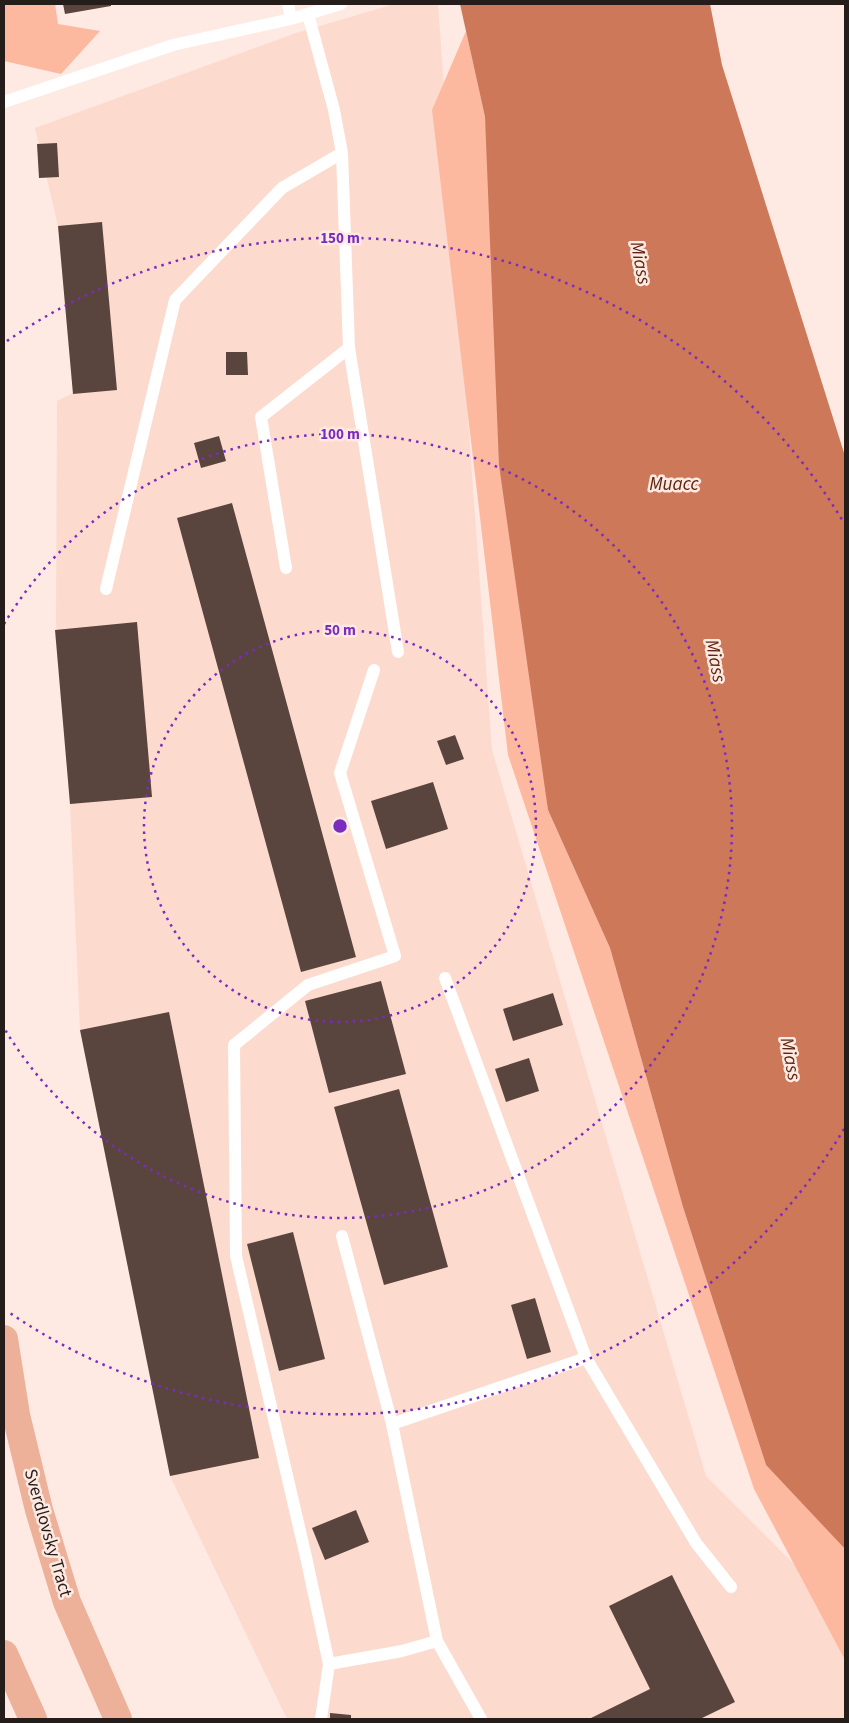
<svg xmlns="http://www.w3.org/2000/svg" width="849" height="1723" viewBox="0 0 849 1723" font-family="'Source Sans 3',sans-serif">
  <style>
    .built { fill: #fcdbce }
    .green { fill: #fdb99f }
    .water { fill: #cd7858 }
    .building { fill: #59453d }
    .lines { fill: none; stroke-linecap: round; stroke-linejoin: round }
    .service { stroke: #fff; stroke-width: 12 }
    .primary { stroke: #edb099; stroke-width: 28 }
    .ring { fill: none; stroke: #7b2cbf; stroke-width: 2.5; stroke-dasharray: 2.5 5 }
    .labels { text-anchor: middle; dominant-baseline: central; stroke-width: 5; stroke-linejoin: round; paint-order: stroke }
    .street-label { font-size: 18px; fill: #251d19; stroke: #feeae2 }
    .water-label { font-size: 19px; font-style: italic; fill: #5c250f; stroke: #feeae2 }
    .centre { fill: #7b2cbf; stroke: #feeae2; stroke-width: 2.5 }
    .ring-label { font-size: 15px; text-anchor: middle; font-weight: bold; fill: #7b2cbf; stroke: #feeae2; stroke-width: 5; stroke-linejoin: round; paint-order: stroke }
  </style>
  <rect width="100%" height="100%" fill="#feeae2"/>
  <path class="built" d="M394,4h44l54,746 214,726 139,139v104h-558l-117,-243 -90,-446 -10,-226 -14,-182 1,-221 16,-8 -15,-167 -23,-98 261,-95z"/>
  <path class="green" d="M4,4h51l3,20 42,7 -39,43 -57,-13z
    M466,31l19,86 63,693 62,138 73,259 83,258 79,84v111l-91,-171 -246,-734 -76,-645z"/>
  <path class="water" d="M460,4h250l12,61 123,391v1093l-79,-84 -83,-258 -73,-259 -62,-138 -49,-345 -14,-348z"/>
  <path class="building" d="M63,4h48v2l-46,8z
    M57,143l2,34 -20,1 -2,-34z
    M102,222l15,168 -44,4 -15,-168z
    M226,352h21l1,23h-22z
    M219,436l7,25 -25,7 -7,-25z
    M232,503l124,454 -55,15 -124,-454z
    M137,622l15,175 -82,7 -15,-174z
    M455,735l9,24 -18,6 -9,-24z
    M433,782l15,47 -62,20 -15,-48z
    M381,981l25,93 -77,19 -24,-92z
    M553,993l10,32 -50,16 -10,-32z
    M169,1012l90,446 -89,18 -90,-446z
    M529,1058l10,33 -33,11 -11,-33z
    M399,1089l49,178 -64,18 -50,-178z
    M293,1232l32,127 -46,12 -32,-127z
    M535,1298l16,54 -24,7 -16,-54z
    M356,1510l13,32 -44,18 -13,-32z
    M672,1575l63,127 -35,17h-111l61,-30 -41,-83z
    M330,1713l21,2v4h-21z"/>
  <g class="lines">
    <path class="service" d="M288,4l3,15
      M308,14l26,96 8,43 7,195 49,304
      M4,102l169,-57 118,-26 50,-15
      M286,568l-25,-151 88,-69
      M106,589l69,-289 107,-112 60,-35
      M445,978l141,380 110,185 35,44
      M342,1236l50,188 45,217
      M392,1424l194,-66
      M329,1664l-23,-107 -70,-301 -2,-211 74,-60 87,-29 -55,-183 34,-103
      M321,1719l8,-55 73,-13 35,-10 44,78"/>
    <path class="primary" d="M4,1339l12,76 23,95 28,92 51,117
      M4,1654l29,65"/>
  </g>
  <g class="ring">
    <circle cx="340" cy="826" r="196"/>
    <path d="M4 624A392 392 0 1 1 4 1028"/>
    <path d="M844 1129A588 588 0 0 1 7 1311M7 341A588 588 0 0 1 844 523"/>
  </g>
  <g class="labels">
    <g class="street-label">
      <text transform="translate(48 1533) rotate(74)">Sverdlovsky Tract</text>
    </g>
    <g class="water-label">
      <text transform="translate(640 263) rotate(79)">Miass</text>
      <text x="674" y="484">Миасс</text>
      <text transform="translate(715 661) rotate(79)">Miass</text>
      <text transform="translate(790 1059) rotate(79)">Miass</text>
    </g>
  </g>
  <circle cx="340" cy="826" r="8" class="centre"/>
  <g class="ring-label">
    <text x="340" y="243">150 m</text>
    <text x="340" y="439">100 m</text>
    <text x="340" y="635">50 m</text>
  </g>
  <rect width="849" height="1723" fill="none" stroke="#251d19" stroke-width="10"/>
</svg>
